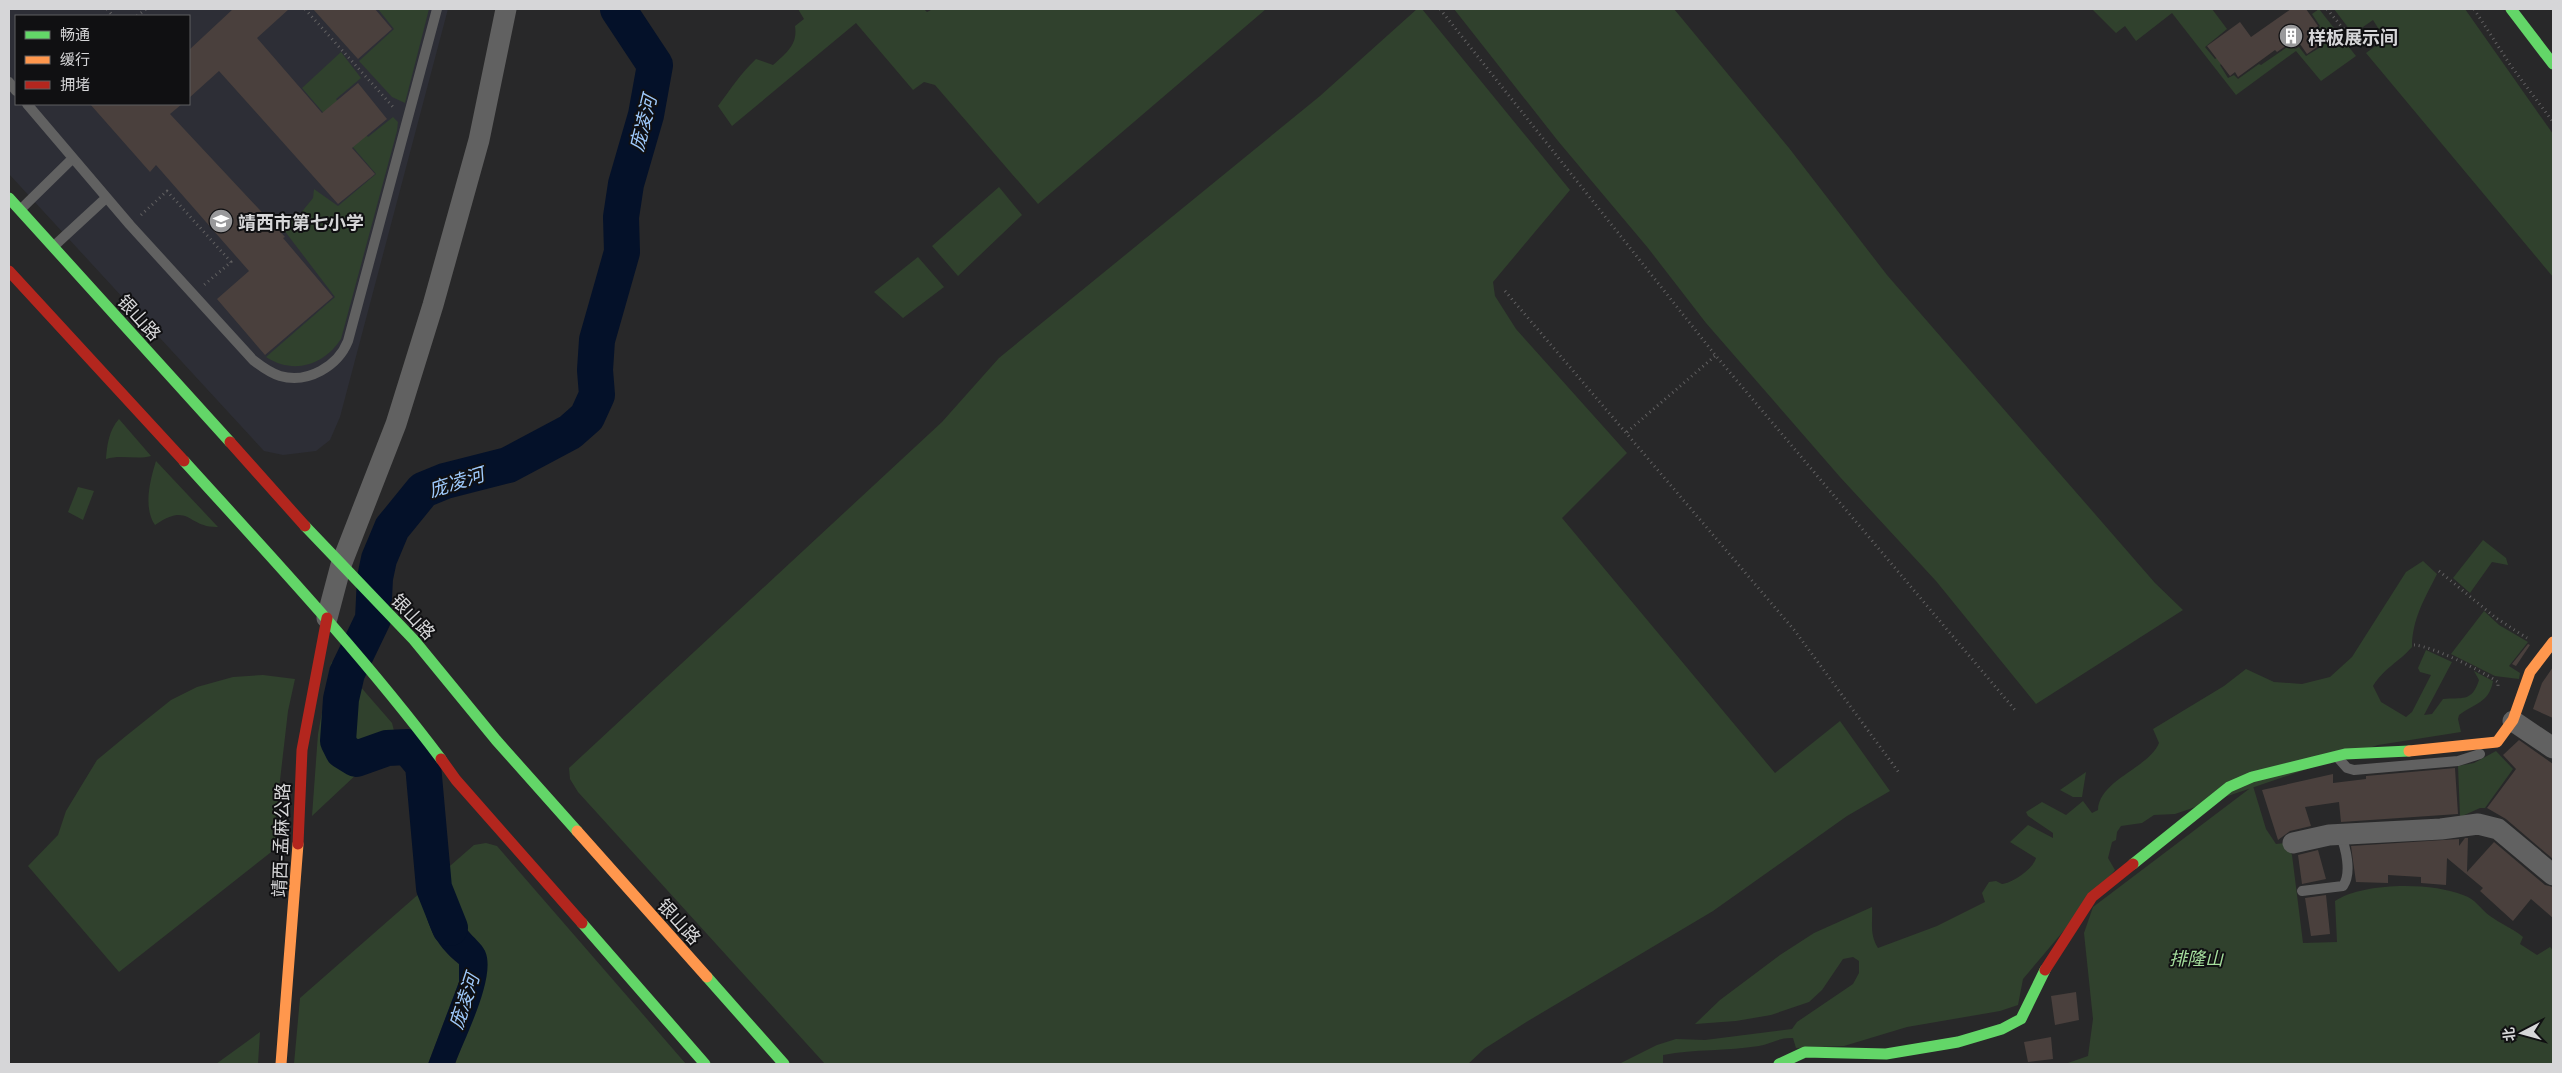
<svg xmlns="http://www.w3.org/2000/svg" width="2562" height="1073" viewBox="0 0 2562 1073" font-family="Literata,'Noto Sans SC',serif">
  <style>
    .built { fill: #2d2e36; fill-rule: evenodd }
    .green { fill: #30412d }
    .water { fill: #041129 }
    .lines { fill: none; stroke-linecap: round; stroke-linejoin: round }
    .river { stroke: #041129; stroke-width: 36 }
    .building { fill: #4a403d }
    .path { stroke: #626162; stroke-width: 3; stroke-dasharray: 1 4; stroke-linecap: butt }
    .lane { stroke: #616161; stroke-width: 10 }
    .street { stroke: #616161; stroke-width: 21 }
    .fast { stroke: #63d668; stroke-width: 11 }
    .slow { stroke: #ff974d; stroke-width: 11 }
    .jam { stroke: #b3261e; stroke-width: 11 }
    .labels { text-anchor: middle; dominant-baseline: central; stroke-width: 4; stroke-linejoin: round; paint-order: stroke }
    .poi-label { font-size: 18px; font-weight: bold; fill: #d6d6d8; stroke: #101012; text-anchor: start }
    .street-label { font-size: 18px; fill: #d6d6d8; stroke: #101012 }
    .park-label { font-size: 18px; font-style: italic; fill: #a5de9d; stroke: #101012 }
    .water-label { font-size: 19px; font-style: italic; fill: #9fcafc; stroke: #101012 }
  </style>
  <rect width="100%" height="100%" fill="#282829"/>
  <path class="built" d="M9,9h439l-108,408 -10,23 -14,11 -33,4 -19,-4 -255,-277zM16,16h173v88h-173z"/>
  <path class="green" d="M378,9h51l-24,94 -13,-6 -33,-36 35,-32z
    M798,9h126l3,3 6,-3h333l-228,195 -103,-119 -11,-3 -11,8 -57,-67 -124,103 -14,-20c12,-16 23,-33 38,-47l17,6c13,-12 25,-20 22,-39l9,-7z
    M1417,9h5l148,181 -77,92 2,14 21,33 111,124 -65,65 213,255 65,-52 50,70 -43,25 -134,95 -185,110 -44,28 -16,15h-643l-247,-272 -8,-13 -1,-11 373,-346 57,-64 321,-262z
    M1454,9h220l115,139 98,127 268,308 28,27 -147,94 -100,-123 -96,-104 -134,-154 -58,-75 -90,-107z
    M2092,9h120l15,20 -22,18 10,12 6,-4 5,5 -6,5 8,13 6,-3 4,4 21,-15 2,1 29,-20 5,4 4,-2 7,9 18,-11 -8,-15 4,-4 -8,-12 7,-5 37,47 -35,25 -25,-30 -60,44 -64,-82 -36,28 -11,-15 -9,7z
    M2334,9h131l88,125v143l-187,-224 19,-14 -12,-19 -20,14z
    M341,52l20,26 -25,21 32,38 25,-20 5,5 -1,9 -56,208c-17,26 -47,36 -75,18l69,-60 -61,-80 22,2 17,-21 1,-9 24,17 38,-32 -74,-86z
    M999,187l23,28 -64,61 -26,-30z
    M918,257l26,30 -41,31 -29,-26z
    M119,419l32,37c-15,4 -30,-2 -45,3 1,-14 3,-29 13,-40z
    M156,461l62,66c-31,1 -28,-26 -63,-2 -12,-17 -5,-45 1,-64z
    M78,487l16,4 -11,29 -15,-8z
    M2483,540l23,18 2,7 -16,-3 -22,31 -17,-15z
    M2423,561l14,13c-12,24 -25,45 -25,73 -14,16 -27,20 -39,39l8,16 25,15 6,-5 19,-37 -11,-3 -2,-4 8,-18 26,12 -28,53 8,-1 11,-15c18,-2 29,4 36,-19l-5,-9 19,10c-4,22 -18,22 -34,34l-1,4 3,13 -83,13 -203,69 -21,1 -12,8 -21,3 -4,6 -1,8 -4,2 -4,16 7,12 -92,109 -5,26 -18,6 -93,16 -63,19 -48,2 -3,-10c-13,-1 -22,6 -34,8 -32,5 -64,3 -96,9v9h-44l38,-19 19,-6 29,1 87,-11 5,-7 56,-38 6,-11v-12l-6,-4 -10,2 -21,31 -13,12 -38,13 -35,6 -41,3 25,-24 60,-45 34,-22 58,-26c1,15 -3,27 6,41l59,-22 48,-24 -3,-9 7,-11 7,-1 6,3c10,-1 31,-15 34,-26l-26,-16 18,-17 25,13v-5l-25,-17 -2,-4 16,-10 24,13 17,-14 9,12 6,-3c1,-30 51,-42 61,-67l-6,-14 71,-43 22,-17 28,13 28,2 28,-7 22,-20 54,-85z
    M2484,611l15,14 29,17 -19,24 11,7 -1,6 -24,-3 -44,-22z
    M335,660l10,7c-9,26 -19,60 -8,87l25,8 13,-5 -63,59 6,-82 13,-71z
    M263,675l32,4 -7,32 -12,104 -1,34 -156,123 -91,-106 30,-31 8,-24 31,-51 29,-24 45,-36 26,-13 36,-10z
    M352,677l40,46 2,8 -5,11 -31,11c-3,-2 -8,-4 -10,-6 -12,-14 0,-54 4,-70z
    M2496,751l17,18 -28,39h-5l-20,9 -2,-51 16,-3z
    M2086,772l-4,25h-9l-13,-7z
    M2253,786l13,43 10,15 10,-1 6,12 11,88 34,-1 -2,-41c28,-19 97,-19 128,-6 13,4 17,14 27,21 11,8 22,12 33,21l-3,7 17,11 13,-8 3,3v114h-488l23,-8 5,-37 -9,-86 9,-26z
    M486,843l11,3 189,218h-231l29,-78 1,-35c-21,-24 -38,-46 -42,-79l31,-27z
    M421,892c5,29 15,54 38,72v18l-31,82h-134l6,-66z
    M260,1032l-2,32h-42z"/>
  <path class="water" d="M345,667l7,10c-4,16 -16,56 -4,70 2,2 7,4 10,6l31,-11 -14,15 -23,7c-35,-18 -18,-67 -7,-97z
    M443,872c3,22 10,42 25,59 5,6 14,13 17,20 12,25 -21,88 -30,113h-27l31,-82v-18c-26,-21 -32,-40 -38,-72z"/>
  <g class="lines">
    <path class="river" d="M450,928l-16,-40 -11,-123 -15,-18 -21,1 -31,11 -13,-8 -5,-10 3,-42 6,-26 26,-54 2,-41 4,-19 13,-31 31,-38 22,-9 63,-16 62,-33 17,-15 10,-22 -2,-25 2,-30 25,-88 -1,-35 5,-33 20,-69 9,-50 -37,-56"/>
  </g>
  <path class="building" d="M233,9h56l-32,29 65,75 36,-30 29,36 -35,29 23,26 -37,30 -119,-133 -30,27v-48z
    M313,9h62l17,20 -34,30z
    M2291,9h15l12,17 -5,3 10,14 -16,11 -7,-10 -5,4 -4,-6 -14,10 -2,-2 -37,27 -3,-5 -5,4 -23,-30 33,-24 11,15z
    M90,104h92l-12,10 115,123 -2,1 50,59 -68,58 -48,-56 32,-28 -93,-106 -6,7z
    M2528,644l2,1 -14,21 -4,-2z
    M2553,667v51l-20,-9 9,-26z
    M2519,740l34,24v95l-47,-40 -19,-11 29,-39 -13,-14z
    M2455,768l3,46 -117,8 -2,-20 -34,5 6,19 -21,5 -12,9 -16,-50 71,-16v9l33,-4v-3z
    M2465,838h3l-1,34 27,-30 51,43 8,2v31l-22,-19 -18,22 -33,-30 3,-3 -36,-30 -1,27 -25,-2v-6l-33,-2v8l-32,-1 -5,-36 108,-7v7z
    M2318,850l8,29 -24,5 -4,-29z
    M2326,895l4,39 -19,2 -6,-38z
    M2076,992l3,28 -24,5 -4,-29z
    M2051,1037l2,22 -25,3 -4,-20z"/>
  <g class="lines">
    <path class="path" d="M107,9l6,7
      M305,9l89,99
      M1440,9l276,347 299,354
      M2327,9l29,35 19,-12
      M2474,9l37,57 42,56
      M137,16l9,-7
      M141,215l26,-24 64,71 -27,23
      M1505,291l290,340 105,143
      M1627,432l88,-76
      M2439,571l57,47 31,20
      M2414,645c18,1 68,26 84,37v5"/>
    <path class="lane" d="M9,82l7,9
      M27,104l103,121 123,135c9,7 17,13 27,16 28,8 58,-10 68,-35l89,-332
      M20,210l53,-52
      M54,246l52,-48
      M2339,759l8,9 7,2 104,-9 22,-7
      M2302,891l41,-5c9,-13 3,-38 -3,-52"/>
    <path class="street" d="M327,618l14,-53 55,-141 37,-119 46,-165 27,-131
      M2513,721l40,27
      M2293,843l36,-8 112,-6 37,-5 20,5 55,46"/>
    <path class="fast" d="M2511,9l42,55
      M9,198l221,244
      M184,461c88,97 178,193 257,298
      M305,526l109,114 82,100 81,91
      M2133,864l96,-77 23,-10 93,-23 64,-3
      M582,923l123,141
      M707,977l77,87
      M1779,1064l26,-12 81,2 72,-12 44,-13 19,-10 24,-49"/>
    <path class="slow" d="M2409,751l88,-9 16,-22 17,-48 23,-30
      M577,831l130,146
      M281,1064l17,-220"/>
    <path class="jam" d="M9,271l175,190
      M230,442l75,84
      M441,759l15,21 126,143
      M298,844l4,-94 25,-132
      M2045,970l47,-73 41,-33"/>
  </g>
  <defs>
    <g id="building-disc" transform="scale(1.25)"><circle r="9.5" fill="#99999b" stroke="#101012"/><path d="M-4-6H4V6H1V3H-1V6H-4ZM-2.5-4.3h1.7v1.8h-1.7ZM.8-4.3h1.7v1.8H.8ZM-2.5-1h1.7V.8h-1.7ZM.8-1h1.7V.8H.8Z" fill="#fff"/></g>
    <g id="school-disc" transform="scale(1.25)"><circle r="9.5" fill="#99999b" stroke="#101012"/><path d="M0-5L7-2L0 1L-7-2ZM-4 1L0 2.5L4 1V4Q0 6-4 4Z" fill="#fff"/></g>
  </defs>
  <g fill-rule="evenodd">
    <use href="#building-disc" x="2291" y="36"/>
    <use href="#school-disc" x="221" y="221"/>
  </g>
  <g class="labels">
    <g class="poi-label">
      <text x="2308" y="36">样板展示间</text>
      <text x="238" y="221">靖西市第七小学</text>
    </g>
    <g class="street-label">
      <text transform="translate(140 317) rotate(48)">银山路</text>
      <text transform="translate(414 616) rotate(47)">银山路</text>
      <text transform="translate(280 840) rotate(-88)">靖西-孟麻公路</text>
      <text transform="translate(680 921) rotate(48)">银山路</text>
    </g>
    <g class="park-label">
      <text x="2196" y="957">排隆山</text>
    </g>
    <g class="water-label">
      <text transform="translate(642 123) rotate(-76)">庞凌河</text>
      <text transform="translate(456 481) rotate(-18)">庞凌河</text>
      <text transform="translate(463 1001) rotate(-72)">庞凌河</text>
    </g>
  </g>
  <rect width="2562" height="1073" fill="none" stroke="#d6d6d8" stroke-width="20"/>
  <rect x="15" y="15" width="175" height="90" fill="#101012" stroke="#5f5f61"/>
  <rect x="25" y="31" width="25" height="8" fill="#63d668" stroke="#5f5f61"/>
  <text x="60" y="40" font-size="15" fill="#d6d6d8">畅通</text>
  <rect x="25" y="56" width="25" height="8" fill="#ff974d" stroke="#5f5f61"/>
  <text x="60" y="65" font-size="15" fill="#d6d6d8">缓行</text>
  <rect x="25" y="81" width="25" height="8" fill="#b3261e" stroke="#5f5f61"/>
  <text x="60" y="90" font-size="15" fill="#d6d6d8">拥堵</text>
  <g transform="translate(2522 1033) rotate(264)" stroke="#101012" stroke-width="4" paint-order="stroke">
  <path d="M0-4L9 19L0 12L-9 19Z" fill="#d6d6d8"/>
  <text y="-8" font-size="14" font-weight="bold" text-anchor="middle" fill="#d6d6d8">北</text>
  </g>
</svg>
